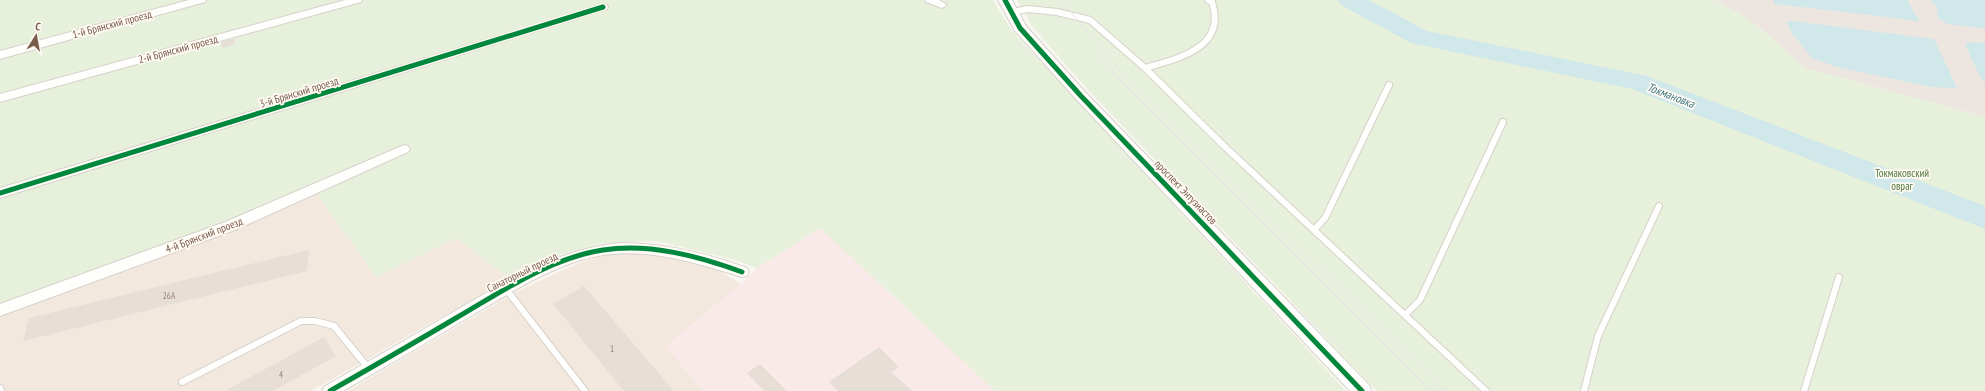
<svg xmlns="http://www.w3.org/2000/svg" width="1985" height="391" viewBox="0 0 1985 391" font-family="'PT Sans Narrow',sans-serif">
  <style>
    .residential { fill: #f2e8de }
    .industrial { fill: #ede5e0 }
    .medical { fill: #fae9e9 }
    .green { fill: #e7f0db }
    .water { fill: #d0e8ea }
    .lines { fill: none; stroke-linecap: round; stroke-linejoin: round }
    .river { fill: #d0e8ea; fill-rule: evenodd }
    .building { fill: #e6ded7 }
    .service-casing { stroke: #d7d1cb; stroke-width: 8 }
    .minor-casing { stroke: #d7d1cb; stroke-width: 2 }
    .tertiary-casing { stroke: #d7d1cb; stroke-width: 2 }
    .service { stroke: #fefefd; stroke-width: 6 }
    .minor { fill: #fefefd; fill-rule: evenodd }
    .tertiary { fill: #fefefd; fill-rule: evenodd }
    .tram { stroke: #e6e3e7; stroke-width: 1 }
    .cycleway-casing { stroke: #fffaf3; stroke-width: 8 }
    .cycleway { stroke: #00873e; stroke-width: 5 }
    .labels { text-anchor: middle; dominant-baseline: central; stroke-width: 3.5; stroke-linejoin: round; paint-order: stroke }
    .number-label { font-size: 9px; fill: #977e72 }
    .street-label { font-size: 11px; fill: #7a5c4d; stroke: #fffaf3 }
    .park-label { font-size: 11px; fill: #537a41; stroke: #fffaf3 }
    .water-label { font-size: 12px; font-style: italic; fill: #437c86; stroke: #fffaf3 }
  </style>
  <rect width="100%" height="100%" fill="#f9f5f0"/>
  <path class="residential" d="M311,186l65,91 81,-39 52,41 -198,112h-311v-85z
    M630,253l28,2 60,15 23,14 -75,62 37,45h-355l168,-99 54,-25 31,-12z"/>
  <path class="industrial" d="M1715,0h270v117l-180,-49 -52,-46z"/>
  <path class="medical" d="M820,228l175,163h-292l-37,-45 75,-62 16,-16z"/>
  <path class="green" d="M0,0h993l19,31 334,360h-351l-175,-163 -63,40 -25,-9 -75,-18 -53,2 -41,11 -54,25 -52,-41 -81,39 -65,-91 -88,38 -223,82z
    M1017,0h698l38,22 52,46 180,49v274h-608l-287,-299 -59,-67z"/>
  <path class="water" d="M1773,0h134l13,21 -145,-17z
    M1931,0h54v29l-37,-5 -10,-6 -1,-10z
    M1793,21l141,18 23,49 -26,-1 -94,-20 -25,-9 -19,-24 -7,-12z
    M1971,42l14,1v39l-5,-5 -15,-33z"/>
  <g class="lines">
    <path class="river" d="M1338,0h31l58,31 220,45 338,130v23l-353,-140 -221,-46 -70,-38z"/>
  </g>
  <path class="building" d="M234,39l1,5 -13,4 -1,-6z
    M309,250l-2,21 -284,70 6,-23z
    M584,286l90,105h-50l-71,-87z
    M324,337l12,19 -63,35h-48z
    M879,347l20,20 -8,5 21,19h-74l-9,-9z
    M760,364l27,27h-23l-17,-18z"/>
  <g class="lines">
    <g class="service-casing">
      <path id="service" d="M1208,0l4,2c15,46 -33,56 -67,66l78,77 263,246
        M1012,12l16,-3 29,3 33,8 55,48
        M1314,230l11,-12 64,-133
        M506,289l79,102
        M1406,314l14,-14 83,-178
        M182,382l119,-61h14l19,5 35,43
        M0,388l1,3
        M1584,391l14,-55 61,-130
        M1804,391l35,-114"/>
    </g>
    <g class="minor-casing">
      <path id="minor" d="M189,0h17l-1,2 -205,57v-8z
        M345,0h17l-1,2 -361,100v-8z
        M925,0h14l8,5 -5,3 -16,-6z
        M603,4l4,1 1,2 -1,2 -607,189v-10z
        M404,145l4,1 2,3 -2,3 -173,78 -235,86v-12l225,-82z
        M620,243c45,0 86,10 127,25l2,4 -2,4 -5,1c-45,-14 -91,-29 -139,-22 -46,7 -89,36 -129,59 -43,26 -87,52 -131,77h-21l3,-5c39,-22 79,-45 118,-68 55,-32 112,-69 177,-75z"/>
    </g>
    <g class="tertiary-casing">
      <path id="tertiary" d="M998,0h14l14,26 60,67 283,292 2,6h-21l-274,-292 -61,-68z"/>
    </g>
    <use href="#service" class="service"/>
    <use href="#minor" class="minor"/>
    <use href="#tertiary" class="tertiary"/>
    <path class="tram" d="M1061,0l61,73 322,318
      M1095,50l22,27 314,314"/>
    <g class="cycleway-casing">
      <path id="cycleway" d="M1005,0l15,28 61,68 281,295
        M0,193l603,-186
        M330,391c42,-24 84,-48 126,-73 45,-26 94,-60 147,-68 47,-7 95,6 139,22"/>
    </g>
    <use href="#cycleway" class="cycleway"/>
  </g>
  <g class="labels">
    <g class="number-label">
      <text x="169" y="295">26А</text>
      <text x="612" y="348">1</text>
      <text x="281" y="374">4</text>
    </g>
    <g class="street-label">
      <text transform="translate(112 24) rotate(-15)">1-й Брянский проезд</text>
      <text transform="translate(178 49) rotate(-15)">2-й Брянский проезд</text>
      <text transform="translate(299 92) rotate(-17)">3-й Брянский проезд</text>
      <text transform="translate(1186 192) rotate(46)">проспект Энтузиастов</text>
      <text transform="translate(204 235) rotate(-21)">4-й Брянский проезд</text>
      <text transform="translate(522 272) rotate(-26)">Санаторный проезд</text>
    </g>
    <g class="park-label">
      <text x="1902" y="173">Токмаковский<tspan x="1902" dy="13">овраг</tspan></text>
    </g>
    <g class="water-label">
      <text transform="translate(1671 95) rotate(21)">Токмановка</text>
    </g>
  </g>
  <g transform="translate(36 36) rotate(11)" stroke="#fffaf3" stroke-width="3" paint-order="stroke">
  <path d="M0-3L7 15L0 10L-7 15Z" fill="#7a5c4d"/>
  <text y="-6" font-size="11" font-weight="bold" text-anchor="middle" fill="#7a5c4d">С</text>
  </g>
</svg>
